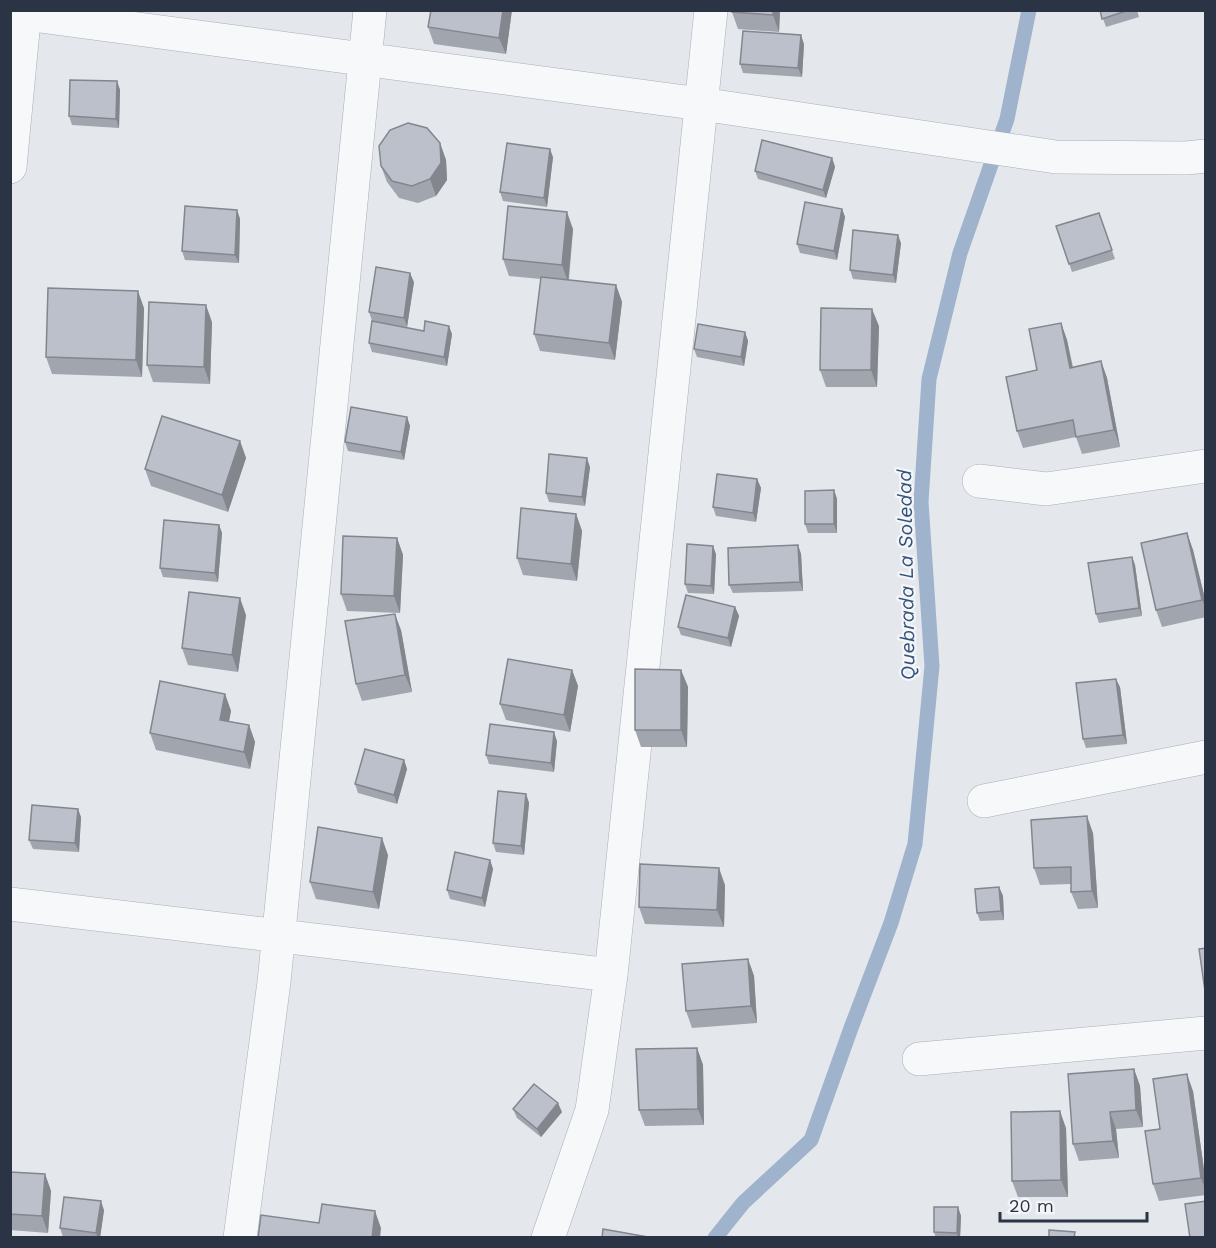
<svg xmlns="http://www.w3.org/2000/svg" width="1216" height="1248" viewBox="0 0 1216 1248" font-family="'Work Sans',sans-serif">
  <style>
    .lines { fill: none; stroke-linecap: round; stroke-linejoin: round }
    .stream { stroke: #9fb4cc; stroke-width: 15 }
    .minor-casing { stroke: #a9aeb7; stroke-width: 34 }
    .minor { stroke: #f7f8fa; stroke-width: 33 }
    .wall { fill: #a1a5ae }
    .shaded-wall { fill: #83868d }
    .building { fill: #bbc0ca; stroke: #83868d; stroke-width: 1.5 }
    .labels { text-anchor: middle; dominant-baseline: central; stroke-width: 4.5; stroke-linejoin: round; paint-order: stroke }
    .water-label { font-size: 20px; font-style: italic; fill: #34527a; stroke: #f4f6f9 }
  </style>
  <rect width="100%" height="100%" fill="#e4e7ec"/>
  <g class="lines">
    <path class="stream" d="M715,1238l28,-35 68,-63 40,-112 40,-105 24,-79 17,-178 -11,-164 8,-123 31,-126 47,-134 22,-109"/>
    <g class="minor-casing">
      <path id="minor" d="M10,12l691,92 355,53 130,1 20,-2
        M10,167l15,-157
        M979,481l67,8 160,-23
        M984,801l222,-44
        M10,904l601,71
        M919,1059l287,-26
        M240,1238l34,-256 96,-972
        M548,1238l44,-128 19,-135 100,-965"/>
    </g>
    <use href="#minor" class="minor"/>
  </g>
  <path class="wall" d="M512,10l-6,44 -72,-10 -6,-17z
    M780,10l-1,22 -41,-3 -6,-17z
    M1100,10h37l2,7 -33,10z
    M804,44l-2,33 -59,-4 -3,-9z
    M117,81l3,9 -1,38 -47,-3 -3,-9z
    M440,143l6,17 1,20 -11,16 -18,7 -19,-5 -12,-16 -6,-16z
    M553,157l-6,50 -44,-6 -3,-9z
    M832,158l3,9 -9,31 -68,-19 -3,-8z
    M842,209l3,8 -8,43 -37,-7 -3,-9z
    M237,210l3,9 -1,44 -54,-3 -3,-9z
    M1099,213l16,46 -43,13 -16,-46z
    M573,229l-4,51 47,5 6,17 -7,58 -75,-9 -6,-17 7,-55 -32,-3 -6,-17z
    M901,243l-5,40 -43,-4 -3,-9z
    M414,282l-7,45 -22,-4 39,8 28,3 -5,32 -75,-14 -3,-9 3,-22 -3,-9z
    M144,308l-2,69 -90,-3 -6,-17z
    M212,322l-2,62 -57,-2 -6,-17z
    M1061,323l6,17 6,27 28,-6 6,17 13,69 -38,7 -6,-17 -53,11 -6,-17 20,-61z
    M879,326l-2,61h-51l-6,-17z
    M745,332l3,9 -4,25 -47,-9 -3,-8z
    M407,417l3,9 -6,34 -56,-9 -3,-9z
    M240,441l6,17 -18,54 -77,-26 -6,-17z
    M590,467l-5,39 -36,-4 -3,-9z
    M757,479l4,9 -5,34 -40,-6 -3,-9z
    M834,490l3,9v34h-29l-3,-9z
    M576,514l6,17 -5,50 -54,-6 -6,-17z
    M219,525l3,8 -4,49 -55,-5 -3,-9z
    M1187,533l6,17 13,53v14l-44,10 -6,-17z
    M397,538l6,17 -3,58 -53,-2 -6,-17z
    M798,545l3,9 2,37 -70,2 -4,-8z
    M716,554l-2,40 -26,-1 -3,-9z
    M1132,557l3,8 7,51 -43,7 -3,-9z
    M735,607l4,9 -8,31 -50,-12 -3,-8z
    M246,615l-8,57 -50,-7 -6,-17z
    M401,630l11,62 -50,9 -6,-17z
    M572,670l6,16 -8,46 -64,-12 -6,-16z
    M681,670l7,17 -1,60h-46l-6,-17z
    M1120,687l7,57 -41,4 -3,-9z
    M225,694l6,17 -2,10 20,4 6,17 -5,27 -94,-19 -6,-17z
    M557,741l-3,31 -65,-8 -3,-9z
    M404,760l3,9 -10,35 -39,-11 -3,-9z
    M526,794l3,9 -5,52 -28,-3 -3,-9z
    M81,817l-2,35 -46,-3 -4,-9z
    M1093,833l5,75 -20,1 -7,-17v-8l-31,1 -6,-17z
    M388,855l-9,54 -63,-10 -6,-17z
    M490,860l3,9 -8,38 -35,-8 -3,-9z
    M725,885l-1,42 -79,-3 -6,-17z
    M999,887l4,9 1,24 -24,1 -3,-8z
    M748,959l6,17 3,47 -65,5 -6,-17z
    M697,1048l6,17 1,60 -59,1 -6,-16z
    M1134,1069l6,17 3,41 -27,2 3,29 -40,3 -6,-17z
    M1193,1091l13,93v11l-47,6 -6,-17 7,-55z
    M513,1109l49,3 -21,25 -24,-19z
    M1066,1128l2,69h-50l-6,-16z
    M10,1172l35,2 6,17 -3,42 -38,-3z
    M958,1207l3,9 -1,22h-24l-2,-6z
    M104,1210l-4,28 -37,-1 -3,-9z"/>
  <path class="shaded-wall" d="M503,10h9l-6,44 -7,-16z
    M773,10h7l-1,22 -6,-17z
    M801,35l3,9 -2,33 -4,-9z
    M117,81l3,9 -1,38 -3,-9z
    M440,143l6,17 1,20 -11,16 -6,-17z
    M550,149l3,8 -6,50 -3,-9z
    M832,158l3,9 -9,31 -3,-8z
    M842,209l3,8 -8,43 -3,-9z
    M237,210l3,9 -1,44 -4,-8z
    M567,212l6,17 -5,53 -6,-17z
    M898,235l3,8 -5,40 -3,-8z
    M410,273l4,9 -7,45 -3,-9z
    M616,285l6,17 -7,58 -6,-17z
    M138,291l6,17 -2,69 -6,-17z
    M206,305l6,17 -2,62 -6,-17z
    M872,309l7,17 -2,61 -6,-17z
    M1061,323l6,17 9,45 -6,-17z
    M449,326l3,8 -5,32 -3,-9z
    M745,332l3,9 -4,25 -3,-9z
    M1101,361l6,17 13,69 -6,-17z
    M407,417l3,9 -6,34 -3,-8z
    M240,441l6,17 -18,54 -6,-17z
    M587,458l3,9 -5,39 -3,-9z
    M757,479l4,9 -5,34 -3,-9z
    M834,490l3,9v34l-3,-9z
    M576,514l6,17 -5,50 -6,-17z
    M219,525l3,8 -4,49 -3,-9z
    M1187,533l6,17 13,53v5l-4,-8z
    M397,538l6,17 -3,58 -6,-17z
    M798,545l3,9 2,37 -3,-9z
    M713,546l3,8 -2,40 -3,-8z
    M1132,557l3,8 7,51 -3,-8z
    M240,598l6,17 -8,57 -6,-17z
    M735,607l4,9 -8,31 -3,-9z
    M395,614l6,16 11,62 -7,-17z
    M572,670l6,16 -8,46 -6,-17z
    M681,670l7,17 -1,60 -6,-17z
    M1116,679l4,8 7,57 -4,-9z
    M225,694l6,17 -5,25 -6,-16z
    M249,725l6,17 -5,27 -6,-17z
    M554,732l3,9 -3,31 -3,-9z
    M404,760l3,9 -10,35 -3,-9z
    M526,794l3,9 -5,52 -3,-9z
    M78,809l3,8 -2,35 -4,-9z
    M1087,816l6,17 5,75 -6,-17z
    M382,838l6,17 -9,54 -6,-17z
    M490,860l3,9 -8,38 -3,-9z
    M719,868l6,17 -1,42 -7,-17z
    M999,887l4,9 1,24 -3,-9z
    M748,959l6,17 3,47 -6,-17z
    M697,1048l6,17 1,60 -6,-16z
    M1134,1069l6,17 3,41 -7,-17z
    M1187,1074l6,17 13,93v7l-5,-13z
    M558,1103l4,9 -21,25 -4,-8z
    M1060,1111l6,17 2,69 -7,-17z
    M1110,1112l6,17 3,29 -6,-17z
    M45,1174l6,17 -3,42 -6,-17z
    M101,1201l3,9 -4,28h-2l-2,-5z
    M958,1207l3,9 -1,22h-2l-1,-5z
    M375,1211l6,17 -1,10h-8z"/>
  <path class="building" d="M431,10h72l-4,28 -71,-11z
    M732,10h41v5l-41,-3z
    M1100,10h29l-27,9z
    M743,31l58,4 -3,33 -58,-4z
    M70,80l47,1 -1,38 -47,-3z
    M408,123l19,5 13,15 1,20 -11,16 -18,7 -20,-5 -11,-15 -2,-20 11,-16z
    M762,140l70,18 -9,32 -68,-19z
    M507,143l43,6 -6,49 -44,-6z
    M805,202l37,7 -8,42 -37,-7z
    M185,206l52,4 -2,45 -53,-4z
    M508,206l59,6 -5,53 -59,-6z
    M1099,213l13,37 -43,14 -13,-38z
    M853,230l45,5 -5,40 -43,-5z
    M376,267l34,6 -6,45 -35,-6z
    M541,277l75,8 -7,58 -75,-9z
    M48,288l90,3 -2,69 -90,-3z
    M149,302l57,3 -2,62 -57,-2z
    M821,308l51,1 -1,61h-51z
    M372,321l52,10 1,-10 24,5 -5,31 -75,-14z
    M1061,323l9,45 31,-7 13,69 -38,7 -3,-17 -56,11 -11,-54 31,-7 -8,-41z
    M698,324l47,8 -4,25 -47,-8z
    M351,407l56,10 -6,35 -56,-10z
    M162,416l78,25 -18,54 -77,-26z
    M549,454l38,4 -5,39 -36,-4z
    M717,474l40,5 -4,34 -40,-6z
    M834,490v34h-29v-33z
    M521,508l55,6 -5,50 -54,-6z
    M164,520l55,5 -4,48 -55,-5z
    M1187,533l15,67 -46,10 -15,-67z
    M343,536l54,2 -3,58 -53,-2z
    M687,544l26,2 -2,40 -26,-2z
    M798,545l2,37 -71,3 -1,-37z
    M1132,557l7,51 -43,6 -8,-51z
    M189,592l51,6 -8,57 -50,-7z
    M686,595l49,12 -7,31 -50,-11z
    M395,614l10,61 -49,9 -11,-63z
    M508,659l64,11 -8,45 -64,-11z
    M635,669l46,1v60h-46z
    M1116,679l7,56 -40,4 -7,-56z
    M160,681l65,13 -5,26 29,5 -5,27 -94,-19z
    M490,724l64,8 -3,31 -65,-8z
    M365,749l39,11 -10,35 -39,-11z
    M498,791l28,3 -5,52 -28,-3z
    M32,805l46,4 -3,34 -46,-3z
    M1087,816l5,75 -21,1v-25l-37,1 -3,-48z
    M318,827l64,11 -9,54 -63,-10z
    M455,852l35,8 -8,38 -35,-8z
    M640,864l79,4 -2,42 -78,-3z
    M999,887l2,24 -24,2 -2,-24z
    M1206,948v50l-7,-49z
    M748,959l3,47 -65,5 -4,-47z
    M697,1048l1,61 -59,1 -3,-61z
    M1134,1069l2,41 -26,2 3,29 -40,3 -5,-70z
    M1187,1074l14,104 -48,6 -8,-53 15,-2 -7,-50z
    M534,1084l24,19 -21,26 -24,-20z
    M1060,1111l1,69 -49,1 -1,-69z
    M10,1172l35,2 -3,42 -32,-2z
    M64,1197l37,4 -5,32 -36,-5z
    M1206,1201v37h-16l-5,-34z
    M322,1204l53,7 -3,27h-114l3,-23 58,8z
    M934,1207h24l-1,26 -23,-1z
    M603,1229l45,8 -46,1z
    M1049,1230l26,2 -1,6h-25z"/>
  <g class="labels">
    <g class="water-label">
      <text transform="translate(906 575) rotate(-91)">Quebrada La Soledad</text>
    </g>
  </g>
  <rect width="1216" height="1248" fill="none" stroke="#2b3445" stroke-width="24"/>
  <path d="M1000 1212v9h147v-9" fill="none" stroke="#2b3445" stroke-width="3"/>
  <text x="1009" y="1212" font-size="18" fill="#2b3445" stroke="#f4f6f9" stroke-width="4.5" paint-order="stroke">20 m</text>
</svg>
